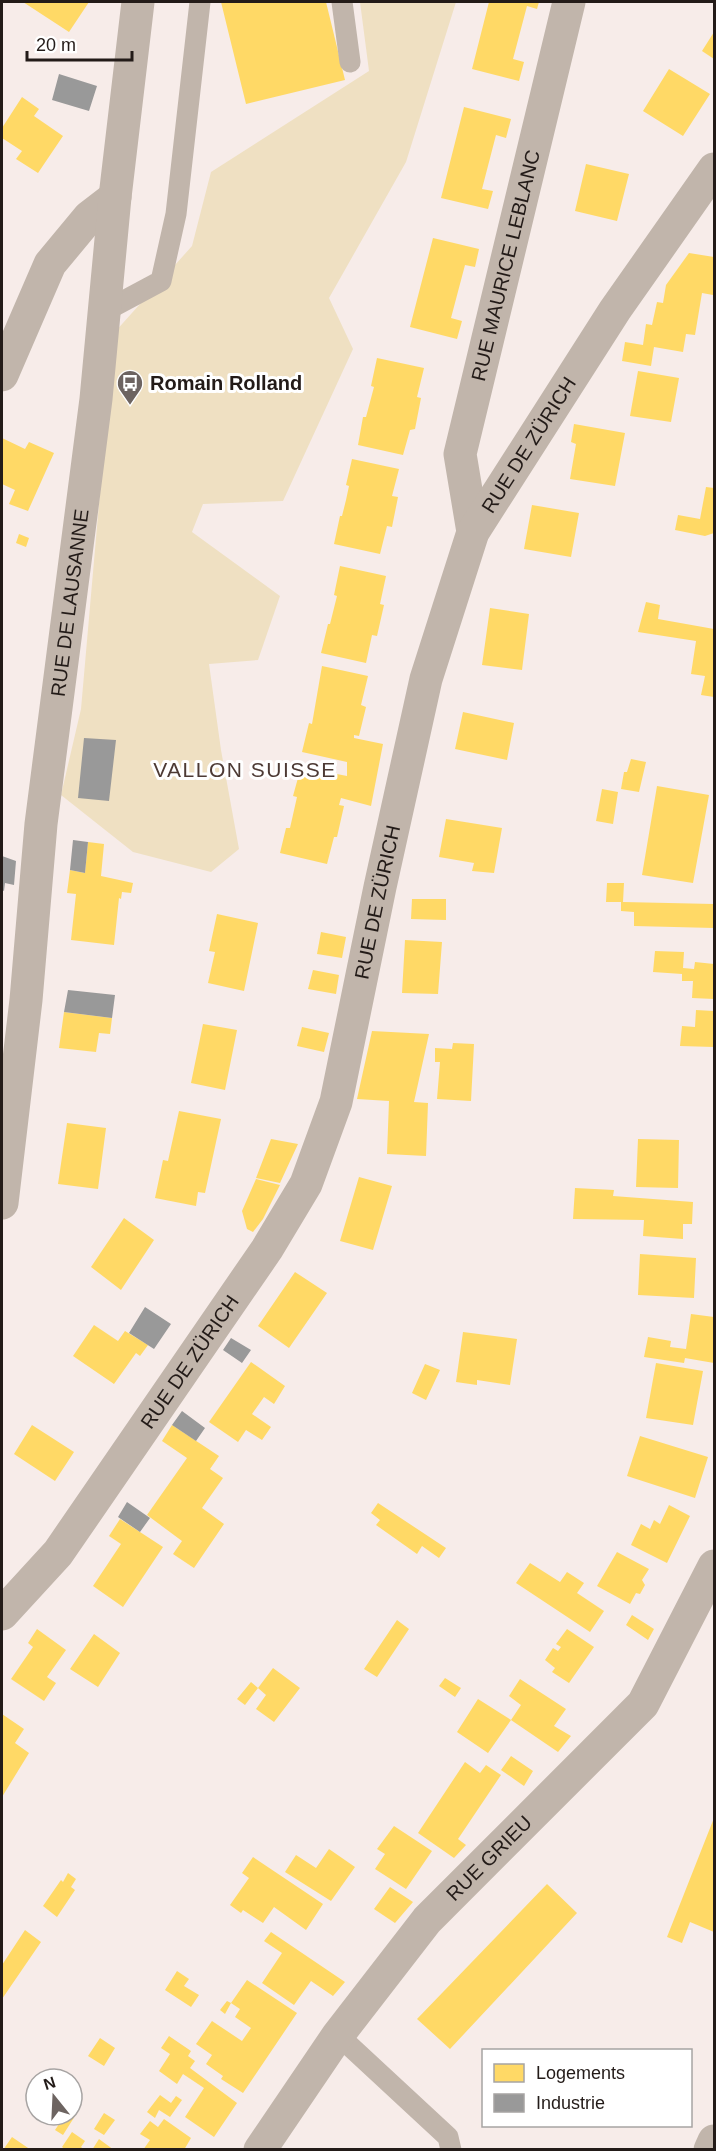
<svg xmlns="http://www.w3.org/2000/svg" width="716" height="2151" viewBox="0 0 716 2151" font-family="Helvetica,sans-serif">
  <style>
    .green { fill: #efe0c2 }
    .homes { fill: #ffd966 }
    .industry { fill: #999 }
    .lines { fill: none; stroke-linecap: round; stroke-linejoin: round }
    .service { stroke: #c1b5ab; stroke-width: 21 }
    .minor { stroke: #c1b5ab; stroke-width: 33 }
    .labels { text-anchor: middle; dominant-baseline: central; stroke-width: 6; stroke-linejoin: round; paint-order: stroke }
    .street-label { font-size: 20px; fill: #231b18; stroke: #fff }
    .poi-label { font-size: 20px; font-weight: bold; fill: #231b18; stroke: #fff; text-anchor: start }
    .neighbourhood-label { font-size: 21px; letter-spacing: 1.5px; fill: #4d3a34; stroke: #fff }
  </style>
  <rect width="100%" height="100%" fill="#f7ece9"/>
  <path class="green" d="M360,2h96l-50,160 -77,136 24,51 -70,152 -80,3 -11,28 88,64 -22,64 -49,4 12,86 18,99 -28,23 -78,-20 -72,-57 20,-86 33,-376 78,-87 19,-74 158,-101z"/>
  <path class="homes" d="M23,2h66l-20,30z
    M221,2h105l19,78 -99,24z
    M489,2h50l-2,7 -10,-3 -14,53 11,3 -5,19 -47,-12z
    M714,32v27l-12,-8z
    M669,69l41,25 -27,42 -40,-25z
    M22,97l17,12 -5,7 29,20 -25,37 -22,-14 6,-8 -20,-13v-10z
    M464,107l47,12 -5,19 -10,-3 -14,54 11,2 -5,18 -47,-11z
    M586,164l43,10 -12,47 -42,-10z
    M433,238l46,11 -4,18 -10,-2 -14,53 11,3 -5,18 -47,-12z
    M689,253l25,4 -1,38 -11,-2 -7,42 -9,-1 -3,18 -29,-5 -3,19 -29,-5 3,-19 18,3 3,-21 6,1 5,-23 6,1 3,-18z
    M377,358l47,10 -7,29 4,1 -6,31 -5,1 -7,25 -45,-10 5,-28h3l8,-30 -3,-1z
    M638,371l41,7 -8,44 -41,-6z
    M574,424l51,9 -10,53 -45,-7 6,-35 -5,-2z
    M2,438l23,11 4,-7 25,11 -26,58 -19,-7 6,-14 -13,-6z
    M352,459l47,10 -7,27 6,1 -6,30 -5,-1 -7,28 -46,-10 6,-28h2l4,-16 3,-14 -3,-1z
    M706,487l8,1v45l-9,3 -30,-6 3,-15 22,4z
    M532,505l47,8 -8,44 -47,-8z
    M19,534l10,4 -3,9 -10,-4z
    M340,566l46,10 -6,28 4,1 -7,31 -5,-1 -6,28 -45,-10 7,-29h2l7,-28 -3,-1z
    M646,602l14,3 -2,14 56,10v68l-13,-2 4,-19 -14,-2 5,-33 -58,-9z
    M490,608l39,6 -7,56 -40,-5z
    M322,666l46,10 -7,29 5,2 -7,29 -5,-1v3l29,6 -12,62 -30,-8 -2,7 5,1 -7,31h-3l-7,27 -47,-11 6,-25h4l7,-31 -4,-1 8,-29 46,9v-14l-45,-10 7,-29 3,1z
    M463,712l51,11 -7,37 -52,-11z
    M631,759l15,3 -7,30 -18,-3 3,-17h3z
    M657,786l52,9 -16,88 -51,-8z
    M602,789l16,3 -5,32 -17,-3z
    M446,819l56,9 -8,45 -22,-2 2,-8 -35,-6z
    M88,842l16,2 -3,32 32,7 -2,10 -9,-1 -1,7 -2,-1 -5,47 -43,-5 5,-46 -9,-1 3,-23 15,3z
    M607,883h17l-1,19 91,2v24l-80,-2v-14l-13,-1v-9h-15z
    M412,899h34v21l-35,-1z
    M217,914l41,9 -14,68 -36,-8 7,-31 -6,-1z
    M321,932l25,5 -4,21 -25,-4z
    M405,940l37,2 -4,52 -36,-1z
    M655,951l29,1 -1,16 11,1 1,-7 19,2v35l-22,-1 1,-17h-11v-7l-29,-2z
    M313,970l26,5 -3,19 -28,-5z
    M696,1010l18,1v36l-34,-1 2,-20 13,1z
    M64,1012l48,6 -2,16 -11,-1 -3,19 -37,-4z
    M203,1024l34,6 -12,60 -34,-7z
    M302,1027l27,6 -5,19 -27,-6z
    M372,1031l57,3 -15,68 14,1 -2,53 -39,-2 2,-53 -32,-2z
    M453,1043l21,1 -3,57 -34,-2 3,-37h-5v-14l17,1z
    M179,1111l42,8 -16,74 -7,-1 -2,14 -41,-8 8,-38 5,1z
    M67,1123l39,5 -8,61 -40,-5z
    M271,1139l27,5 -18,39 -24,-5z
    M638,1139l41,1 -1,48 -42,-1z
    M359,1177l33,9 -19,64 -33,-9z
    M256,1179l24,6 -17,34 -10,13 -6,-3 -5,-18z
    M575,1188l39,2 -1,6 80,6 -1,22h-9v15l-40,-3 1,-16 -71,-1z
    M124,1218l30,22 -33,50 -30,-23z
    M640,1254l56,4 -2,40 -56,-3z
    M295,1272l32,21 -38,55 -31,-22z
    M691,1314l23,3v46l-29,-5 -1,5 -40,-6 4,-20 23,4 -1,6 16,2z
    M94,1325l24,16 7,-10 23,14 -8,11 -4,-3 -22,31 -41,-28z
    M463,1332l54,7 -7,46 -33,-5v5l-21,-3z
    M251,1362l34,24 -11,18 -10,-7 -12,17 19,13 -9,13 -16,-10 -8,12 -29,-20z
    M656,1363l47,8 -10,54 -47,-7z
    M425,1364l15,6 -14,30 -14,-7z
    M32,1425l42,27 -19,29 -41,-27z
    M172,1425l47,31 -9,13 13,9 -21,30 22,16 -30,44 -21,-14 9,-13 -35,-26 40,-57 -25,-17z
    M640,1436l68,21 -13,41 -68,-22z
    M378,1503l68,45 -7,10 -17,-12 -5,8 -41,-29 4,-5 -9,-7z
    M669,1505l21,11 -23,47 -36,-18 10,-21 9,5 4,-9 6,4z
    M120,1519l43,28 -40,60 -30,-21 28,-42 -12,-8z
    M617,1552l32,17 -7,11 3,5 -5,9 -4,-1 -6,11 -33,-18z
    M530,1563l30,19 7,-10 17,11 -7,10 27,18 -14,21 -74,-49z
    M632,1615l22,14 -6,11 -22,-15z
    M397,1620l12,9 -32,48 -13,-8z
    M37,1629l29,21 -19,27 9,6 -12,18 -33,-22 22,-32 -5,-4z
    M567,1629l27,18 -25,36 -17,-11 3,-4 -10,-8 8,-12 5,3 3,-4 -5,-3z
    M94,1634l26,19 -22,34 -28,-18z
    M273,1668l27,20 -26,34 -18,-13 10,-14 -8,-7z
    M445,1678l16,10 -6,9 -16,-11z
    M520,1679l46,30 -12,17 17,10 -13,16 -47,-32 10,-15 -12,-9z
    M251,1682l7,6 -13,17 -8,-6z
    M478,1699l33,21 -23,33 -31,-21z
    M2,1714l22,15 -9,14 14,10 -27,44z
    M511,1756l22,15 -9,15 -23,-16z
    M465,1762l15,11 6,-8 15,10 -43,64 8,6 -12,13 -36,-25z
    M714,1818v114l-24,-10 -8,21 -15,-6z
    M394,1826l38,25 -26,38 -31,-20 10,-15 -8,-5z
    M329,1849l26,18 -24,34 -46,-29 11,-17 20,13z
    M253,1857l70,47 -17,26 -32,-23 -11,16 -20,-13 -2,3 -11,-8 19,-27 -7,-5z
    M68,1873l8,6 -5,8 4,3 -18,27 -14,-11 18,-26 2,2z
    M547,1884l30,29 -127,136 -33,-30z
    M390,1887l23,15 -18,21 -21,-14z
    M25,1930l16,12 -39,57v-34z
    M271,1932l74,50 -12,14 -22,-15 -17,24 -32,-22 20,-30 -18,-12z
    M177,1971l12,8 -5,7 15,9 -8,12 -26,-17z
    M247,1980l50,33 -54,80 -22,-14 2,-3 -17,-12 6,-9 -16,-11 16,-23 30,20 9,-13 -16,-11 5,-8 -9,-6 -6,11 -5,-4 7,-9 4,2z
    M169,2036l22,15 -3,5 7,5 -5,7 47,35 -23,34 -29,-20 19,-29 -21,-14 -6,10 -18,-13 11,-17 -9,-6z
    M100,2038l15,10 -11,18 -16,-10z
    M160,2095l11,8 5,-7 6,4 -12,17 -11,-7 -4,8 -8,-6z
    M104,2113l11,7 -11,15 -10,-6z
    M72,2114l3,2 -12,19 -8,-5 10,-15z
    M164,2119l27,19 -7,12h-41l7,-10 -10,-6 10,-13 8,6z
    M72,2132l13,9 -4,6 4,3h-19l-4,-3z
    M12,2137l19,13h-28z
    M99,2139l15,11h-22z"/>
  <path class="industry" d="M59,74l38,12 -8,25 -37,-11z
    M84,738l32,2 -7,61 -31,-3z
    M73,840l15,2 -3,31 -15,-3z
    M2,856l14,5 -2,24 -9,-2 -1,8 -2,-1z
    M68,990l47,5 -3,23 -48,-6z
    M145,1307l26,17 -17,25 -25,-16z
    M231,1338l20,12 -9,13 -19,-13z
    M182,1411l23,17 -9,13 -24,-16z
    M127,1502l23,16 -10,14 -22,-15z"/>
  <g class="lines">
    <path class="service" d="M342,2l8,60
      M105,311l56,-30 15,-67 24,-212
      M338,2035l110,102 3,13"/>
    <g class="minor">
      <path d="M2,375l48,-111 39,-47 26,-20"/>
      <path id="s1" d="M473,532l-13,-78 109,-452"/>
      <path id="s2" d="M2,1203l24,-203 15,-176 55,-425 19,-202 23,-195"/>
      <path id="s3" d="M2,1614l56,-61 209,-304 39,-65 30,-82 44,-215 46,-208 47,-147 142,-222 99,-141"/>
      <path id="s4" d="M260,2150l78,-115 89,-115 216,-216 71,-138"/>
      <path d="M710,2150l4,-9"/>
    </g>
  </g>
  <defs>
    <g id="bus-pin" transform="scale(1.35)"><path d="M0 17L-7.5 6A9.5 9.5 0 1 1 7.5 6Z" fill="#6d6461" stroke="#fff"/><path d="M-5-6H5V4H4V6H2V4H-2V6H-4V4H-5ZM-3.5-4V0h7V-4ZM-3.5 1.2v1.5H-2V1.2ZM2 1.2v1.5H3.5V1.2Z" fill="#fff"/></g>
  </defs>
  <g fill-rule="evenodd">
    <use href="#bus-pin" x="130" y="383"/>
  </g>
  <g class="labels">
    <g class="street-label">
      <text stroke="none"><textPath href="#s1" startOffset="273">RUE MAURICE LEBLANC</textPath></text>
      <text stroke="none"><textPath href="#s3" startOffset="1305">RUE DE ZÜRICH</textPath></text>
      <text stroke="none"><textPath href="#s2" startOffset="604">RUE DE LAUSANNE</textPath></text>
      <text stroke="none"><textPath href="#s3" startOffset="819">RUE DE ZÜRICH</textPath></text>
      <text stroke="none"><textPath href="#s3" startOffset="315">RUE DE ZÜRICH</textPath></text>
      <text stroke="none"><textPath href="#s4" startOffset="372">RUE GRIEU</textPath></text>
    </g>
    <g class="poi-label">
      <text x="150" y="383">Romain Rolland</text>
    </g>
    <g class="neighbourhood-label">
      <text x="245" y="769">VALLON SUISSE</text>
    </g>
  </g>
  <rect width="716" height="2151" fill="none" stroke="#231b18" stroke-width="6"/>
  <rect x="482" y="2049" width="210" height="78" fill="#ffffff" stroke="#a7a4a3" stroke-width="1.5"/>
  <rect x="494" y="2064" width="30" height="18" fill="#ffd966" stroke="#a7a4a3" stroke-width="1.5"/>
  <text x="536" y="2079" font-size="18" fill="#231b18">Logements</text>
  <rect x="494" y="2094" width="30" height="18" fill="#999999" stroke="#a7a4a3" stroke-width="1.5"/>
  <text x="536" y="2109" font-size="18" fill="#231b18">Industrie</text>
  <g transform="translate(54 2097) rotate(342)"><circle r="28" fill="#ffffff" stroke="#a7a4a3" stroke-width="1.5"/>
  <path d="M0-4.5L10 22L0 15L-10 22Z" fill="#6d6461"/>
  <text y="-9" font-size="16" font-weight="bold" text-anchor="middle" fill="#231b18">N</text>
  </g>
  <path d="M27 51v9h105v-9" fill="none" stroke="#231b18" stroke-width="3"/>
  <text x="36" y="51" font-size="18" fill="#231b18" stroke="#ffffff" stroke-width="4.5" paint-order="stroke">20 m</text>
</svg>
